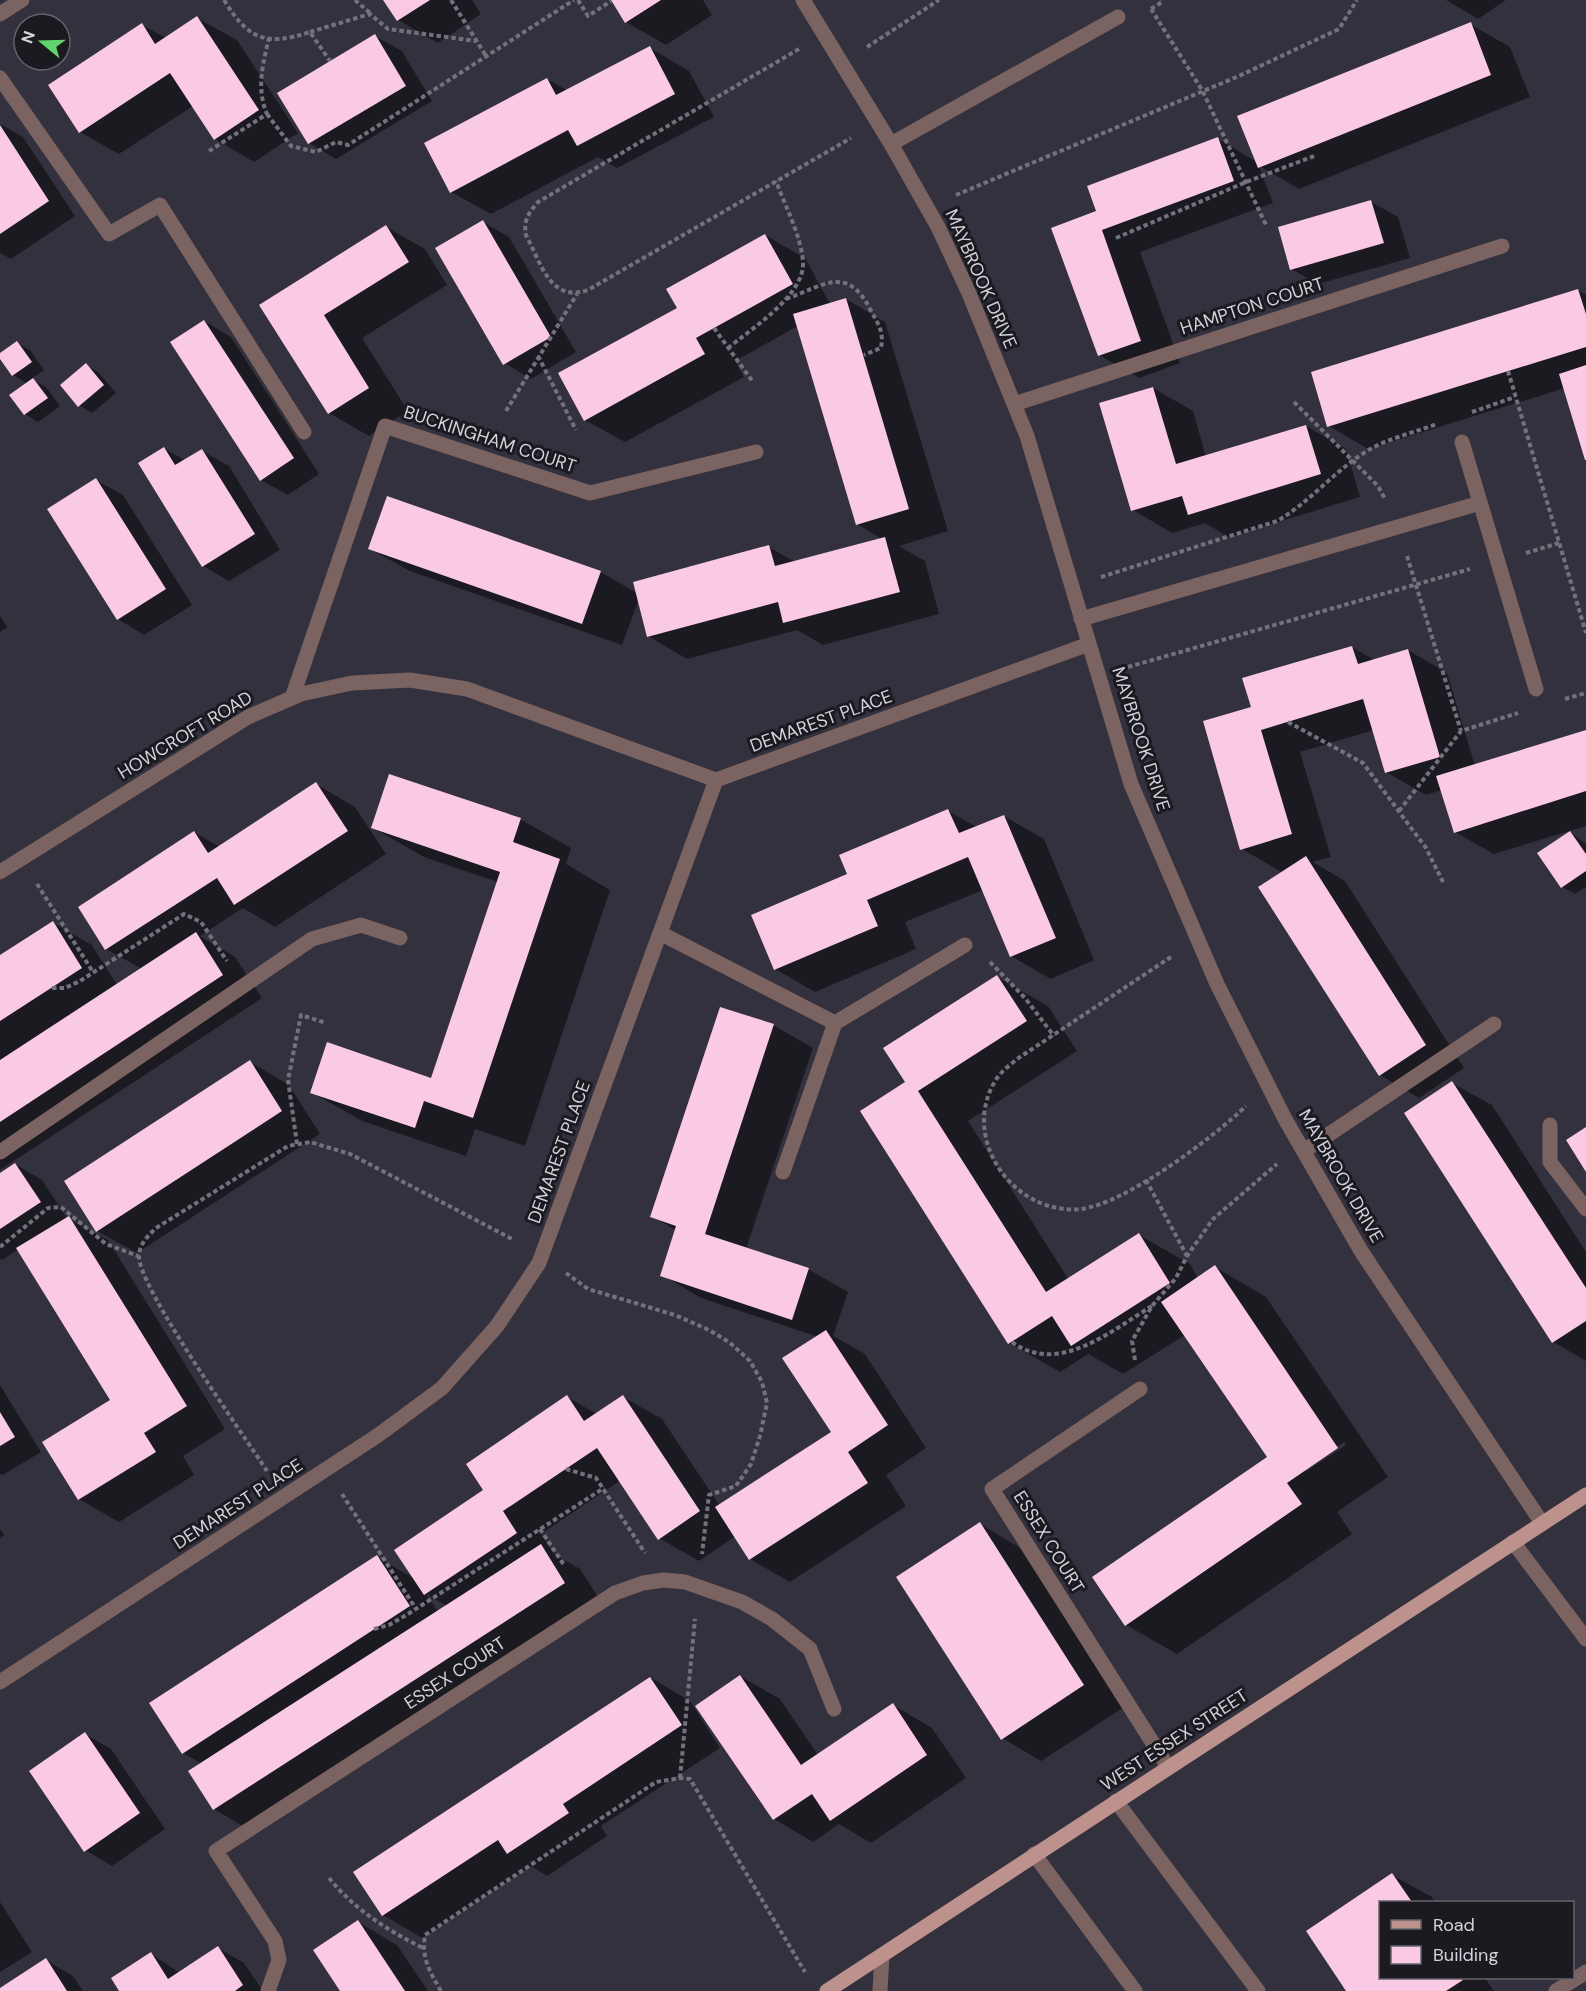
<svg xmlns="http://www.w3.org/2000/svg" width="1586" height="1991" viewBox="0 0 1586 1991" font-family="'DM Sans',sans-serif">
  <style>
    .shadow { fill: #0007; fill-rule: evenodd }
    .building { fill: #facae5 }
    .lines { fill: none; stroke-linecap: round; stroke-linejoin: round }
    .path { stroke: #74717c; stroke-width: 4; stroke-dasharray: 4.5 3; stroke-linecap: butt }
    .minor { stroke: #7a6360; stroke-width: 15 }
    .major { stroke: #be928c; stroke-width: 15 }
    .labels { text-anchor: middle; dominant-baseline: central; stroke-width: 6; stroke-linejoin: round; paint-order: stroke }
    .street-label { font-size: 18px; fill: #d4d2da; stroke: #1b1a20 }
  </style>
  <rect width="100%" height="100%" fill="#34313e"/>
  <path class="shadow" d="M385,0h87l9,14 -43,29 -40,-23z
    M612,0h91l9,15 -46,30 -40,-23z
    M1446,0h60l-28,19z
    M197,18l40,22 61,93 -44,29 -39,-23 -22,-33 -74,48 -39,-22 62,-107 24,13z
    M1470,24l40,23 20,50 -231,92 -40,-23 14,37 -133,49 40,111 -41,15 -40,-23 -1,-143 120,-73 39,23z
    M375,36l27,15 30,50 -96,58 -27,-16 -29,-50z
    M650,48l39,23 25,46 -97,51 -19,-11 -107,57 -40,-22 96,-113 21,12z
    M0,124l23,13 52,79 -64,43 -11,-6z
    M1371,202l27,15 12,41 -92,26 -27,-15z
    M483,222l26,15 67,115 -45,27 -27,-16z
    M386,227l39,22 22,36 -85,53 46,73 -39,25 -40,-23 -68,-108z
    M765,235l40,23 25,46 16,-5 39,23 63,209 -49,15 26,15 14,53 -116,31 -26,-15 -110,29 -39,-23 -9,-37 -17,46 -212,-74 -40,-22 18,-51 213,74 36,21 132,-46 26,15 87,-23 -25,-15 -59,-198 -63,35 9,16 -119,65 -40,-22 94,-112z
    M1578,290l8,5v162l-21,-69 -197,61 -39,-23z
    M204,321l27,16 88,137 -31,21 -27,-15z
    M17,343l13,7 14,20 -13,9 15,8 14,19 -22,16 -13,-8 -13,-18 16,-12 -15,-9 -13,-19z
    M86,365l13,8 17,20 -24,20 -13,-8z
    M1153,388l40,23 13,46 100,-31 40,23 14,48 -131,40 -24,-14 -33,10 -39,-23z
    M164,448l22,13 16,-10 27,15 51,84 -51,31 -26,-15z
    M96,480l27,15 69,110 -48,30 -26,-16z
    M0,616l7,11 -7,5z
    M1352,647l22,13 34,-10 39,23 28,93 111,-35v95l-92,28 -39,-22 -13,-42 -16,5 -40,-23 -12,-42 -74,22 31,105 -18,5 32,19 119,187 -45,30 -39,-23 -97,-202 -41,-24 11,-141z
    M316,784l39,23 31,47 -111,73 -32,-19 -43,28 35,21 27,41 -262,172v-214l53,-33 39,22 25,40 25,-16 -36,-20 88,-117 26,15z
    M948,811l29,16 27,-11 40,23 50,121 -43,19 -40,-23 -28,-66 -78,32 11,27 -101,43 -40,-23 74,-94z
    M520,819l51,29 -5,16 44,26 -85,256 -50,-17 -9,27 -104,-35 -51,-29 121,-12 66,-198 -74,-25 -51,-29z
    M1570,832l16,12v43l-11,7 -13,-7z
    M997,977l51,29 29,45 -109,70 101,159 70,-45 51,29 8,15 17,-12 51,30 122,180 -51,35 15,22 -175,120 -51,-29 143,-167 -84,-123 -62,39 -35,-20 -28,18 -51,-29 -102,-260zM1344,1442l2,3 -41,27v-4z
    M773,1025l40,23 -67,201 62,20 40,23 -15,44 32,18 61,94 -40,27 20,31 -116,76 -40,-23 -14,-23 -37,25 -40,-23 -38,-58 -80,54 13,20 26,15 24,37 -351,226 -39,-23 -12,-45 -19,-11 194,-196 38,22 70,-89 82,-93 30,17 26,-17 39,22 58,87 113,-74 -15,-95 -117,-39 -39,-23 15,-44 -25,-15zM426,1594l21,12 -9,6z
    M250,1062l39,23 31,49 -183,119 -40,-22z
    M1452,1083l40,22 94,147v109l-33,-19 -147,-229z
    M15,1164l27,16 25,38 41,22 117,189 -42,27 11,19 -75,47 -40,-23 33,-99 -93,-151 -17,11 -2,-1v-84z
    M0,1385l41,67 -38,23 -3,-1z
    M980,1524l39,23 104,161 -82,53 -39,-23z
    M0,1529l4,6 -4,3z
    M740,1676l40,23 38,56 75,-50 39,23 34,50 -95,65 -32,-19 -26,18 -39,-23z
    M651,1678l39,23 30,47 -119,78 6,10 -60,40 -16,-10 -109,72 -39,-23z
    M85,1734l26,15 54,80 -53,37 -27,-16z
    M1392,1875l40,22 3,5h-55v76h105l9,13h-147l-39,-60z
    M0,1902l32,50 -32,20z
    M358,1922l39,23 31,46h-86z
    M218,1948l26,15 19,28h-142l30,-37 29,19z
    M46,1960l27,16 10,15h-83z"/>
  <path class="building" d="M383,0h47l-33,21z
    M611,0h50l-36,23z
    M197,16l62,94 -45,30 -44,-67 -91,60 -31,-48 94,-62 13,21z
    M1471,22l20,53 -233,93 -21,-52z
    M375,34l31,52 -98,58 -31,-51z
    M650,46l25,48 -98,52 -9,-16 -118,63 -26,-50 123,-65 9,17z
    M0,125l49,76 -49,33z
    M1218,137l16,44 -132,49 39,111 -43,15 -47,-128 45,-17 -9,-25z
    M1371,200l13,43 -94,27 -12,-43z
    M483,220l68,117 -48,28 -68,-117z
    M386,225l23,37 -85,53 45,73 -41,26 -69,-109z
    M765,234l28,50 -97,54 9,16 -121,67 -26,-48 119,-65 -11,-19z
    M1578,289l8,25v33l-259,80 -16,-55z
    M846,298l63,211 -53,16 -63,-211z
    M204,320l90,138 -34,23 -90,-139z
    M17,341l15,21 -20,14 -12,-17v-6z
    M86,363l18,22 -26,22 -18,-22z
    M1586,365v95h-1l-26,-86z
    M33,378l15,20 -24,17 -15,-20z
    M1153,387l23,77 130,-39 15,49 -133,41 -6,-19 -51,15 -32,-108z
    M164,447l11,18 27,-16 53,85 -53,33 -64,-104z
    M96,478l70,111 -49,31 -70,-111z
    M387,496l214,75 -19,53 -214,-75z
    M885,537l15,55 -117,31 -5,-21 -131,35 -14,-55 136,-37 6,21z
    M1352,646l6,18 50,-15 32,108 -55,16 -22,-74 -102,31 31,104 -52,16 -37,-129 48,-14 -9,-29z
    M1586,730v61l-132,42 -18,-57z
    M389,774l132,44 -8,24 47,17 -87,259 -49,-17 -9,27 -105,-35 17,-51 104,36 69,-206 -129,-44z
    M316,782l32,49 -114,74 -17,-27 -112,72 -27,-43 116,-76 14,22z
    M948,809l11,24 45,-18 52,123 -46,19 -42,-100 -101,43 11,26 -104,44 -23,-55 96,-41 -8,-19z
    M1570,831l16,23v17l-25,17 -24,-35z
    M1306,856l120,189 -47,31 -121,-189z
    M53,921l29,47 -82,53v-66z
    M196,932l27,43 -223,147v-62z
    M997,975l30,46 -109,70 128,201 93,-59 31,50 -99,63 -19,-30 -44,28 -148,-233 45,-29 -22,-34z
    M720,1007l54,17 -69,210 104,34 -17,52 -132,-44 16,-50 -26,-9z
    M250,1060l32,51 -186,121 -32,-51z
    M1452,1081l134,207v33l-34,22 -148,-230z
    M1586,1127v45l-20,-32z
    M15,1163l26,39 -41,27v-56z
    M69,1216l118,190 -43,27 12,19 -78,48 -36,-58 68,-42 -94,-152z
    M1215,1265l123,183 -51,35 15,21 -177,122 -33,-49 175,-120 -106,-155z
    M826,1330l62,95 -40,27 20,31 -119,77 -34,-53 116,-75 -49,-74z
    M567,1395l17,26 39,-26 77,116 -42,29 -61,-92 -94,63 14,22 -93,62 -30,-45 89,-60 -17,-26z
    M0,1412l15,25 -15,9z
    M980,1522l104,163 -83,55 -105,-163z
    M541,1544l24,39 -352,227 -25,-39z
    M377,1555l33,51 -228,148 -33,-51z
    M740,1675l61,90 92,-62 34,52 -97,66 -18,-27 -39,26 -78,-114z
    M650,1677l32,48 -119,79 6,9 -62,41 -9,-14 -116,76 -29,-44z
    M85,1732l55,81 -56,39 -55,-81z
    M1392,1873l20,29h-32v76h81l2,2 -17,11h-100l-40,-60z
    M358,1920l47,71h-65l-27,-41z
    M218,1946l25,39 -8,6h-116l-8,-13 40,-26 17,27z
    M46,1958l21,33h-67v-3z"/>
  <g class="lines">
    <path class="path" d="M224,0c24,39 41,47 86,32l20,29
      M355,0l15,13
      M451,0l35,56
      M578,0l10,16 23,-15
      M1151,9l51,81 64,135
      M1151,9l11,-7 -1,-2
      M310,32l60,-18 18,15 88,12
      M867,47l72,-47
      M799,49l-261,153c-9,11 -15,18 -12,33 15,28 24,68 62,55l263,-152
      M267,114l24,32 25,6 20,-10 12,3 226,-145
      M209,151l58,-37c-11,-25 -4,-51 2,-76
      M956,195l283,-119 100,-47 18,-29
      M1116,238l130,-56 71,-27
      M786,299c37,-13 61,-35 84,10 8,15 14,21 11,39l-17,7
      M714,328l39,54
      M728,348c23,-19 77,-53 75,-86 -2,-27 -18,-56 -27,-81
      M538,356l38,74
      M1508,371l78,262
      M1294,402l84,84 7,13
      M506,411l71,-117
      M1472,412l43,-15
      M1526,553l33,-10
      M1407,556l54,175
      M1101,577l176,-56c37,-21 64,-59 103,-77 18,-8 38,-13 57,-20
      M1128,667l342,-98
      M1565,699l21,-6
      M1288,722l75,41 63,85 18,36
      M1399,811l62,-80 57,-18
      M37,884l56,88
      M1171,957l-154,102c-7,6 -15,12 -20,19 -39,59 16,138 84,131 44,-5 133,-72 165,-103
      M990,962l35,36 29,38
      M52,988h13l15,-7 104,-67 17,8 26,39
      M297,1144l-9,-64 13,-65 25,8
      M1146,1180l41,76
      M0,1247l48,-39 13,-1 45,37 32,12
      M566,1273l22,16 87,26 34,15 20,12 21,19 12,21 5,21 -7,33 -9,28 -15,22 -27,9 -7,59
      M1012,1342c46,34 99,-11 140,-36
      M1135,1360l-3,-19 20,-35 24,-28 11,-22 26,-37 64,-55
      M566,1469l30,9 49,75
      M267,1471c-22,-34 -131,-187 -128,-216 1,-12 9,-19 17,-27l132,-82 22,-4 40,12 164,86
      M342,1494l74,115
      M540,1529l24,36
      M374,1629l15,-4 19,-11 196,-126
      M680,1778l15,-159
      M329,1878c26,32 58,52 94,70
      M441,1991c-11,-19 -20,-33 -16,-56l231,-153 24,-4 10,1 115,193"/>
    <path class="minor" d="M803,0l88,144 47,83 30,64 59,145 104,348 86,200 68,135 76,132 181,272
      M0,14l22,-14
      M0,78l109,156 51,-29 144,227
      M891,144l227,-127
      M1014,404l488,-158
      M1462,442l74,247
      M1081,619l399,-116
      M292,698l93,-272 205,67 166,-41
      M0,872l248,-155 53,-23 51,-11 58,-3 57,9 249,91
      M660,933l175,90
      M1550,1125v37l36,47
      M1304,1151l190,-127
      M0,1152l312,-213 49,-14 39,13
      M783,1172l52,-149 130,-78
      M1140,1389l-148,100 176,278
      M1513,1542l73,97
      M0,1682l377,-246 65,-48 55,-62 42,-63 177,-483 373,-136
      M1116,1801l142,190
      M1034,1854l101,137
      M268,1991l11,-31 -4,-19 -59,-90 399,-258 28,-10 21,-3 21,2 57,20 30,17 38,30 24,60
      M880,1991l2,-36
      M1556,1991l30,-19"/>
    <path class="major" d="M827,1991l759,-496"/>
  </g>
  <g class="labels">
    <g class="street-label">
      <text transform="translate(981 279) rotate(66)">MAYBROOK DRIVE</text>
      <text transform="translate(1252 306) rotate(-18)">HAMPTON COURT</text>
      <text transform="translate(490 439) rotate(18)">BUCKINGHAM COURT</text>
      <text transform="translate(821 721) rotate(-20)">DEMAREST PLACE</text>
      <text transform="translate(185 735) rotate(-31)">HOWCROFT ROAD</text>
      <text transform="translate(1141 739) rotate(72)">MAYBROOK DRIVE</text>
      <text transform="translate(559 1152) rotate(-70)">DEMAREST PLACE</text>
      <text transform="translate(1341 1176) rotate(60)">MAYBROOK DRIVE</text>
      <text transform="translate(238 1504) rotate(-33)">DEMAREST PLACE</text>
      <text transform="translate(1049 1542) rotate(58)">ESSEX COURT</text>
      <text transform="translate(455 1673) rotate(-33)">ESSEX COURT</text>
      <text transform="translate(1174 1740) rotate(-33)">WEST ESSEX STREET</text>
    </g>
  </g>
  <rect x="1379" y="1901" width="195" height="78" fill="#1b1a20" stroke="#65646a" stroke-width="1.5"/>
  <rect x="1391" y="1920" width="30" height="9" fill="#be928c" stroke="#65646a" stroke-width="1.5"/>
  <text x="1433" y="1931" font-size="18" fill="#d4d2da">Road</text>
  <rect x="1391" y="1946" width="30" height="18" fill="#facae5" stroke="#65646a" stroke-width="1.5"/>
  <text x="1433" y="1961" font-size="18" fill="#d4d2da">Building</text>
  <g transform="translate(42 42) rotate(289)"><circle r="28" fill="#1b1a20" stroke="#65646a" stroke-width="1.5"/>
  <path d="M0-4.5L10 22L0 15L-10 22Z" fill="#60d56b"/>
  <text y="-9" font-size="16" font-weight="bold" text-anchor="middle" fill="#d4d2da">N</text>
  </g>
</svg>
